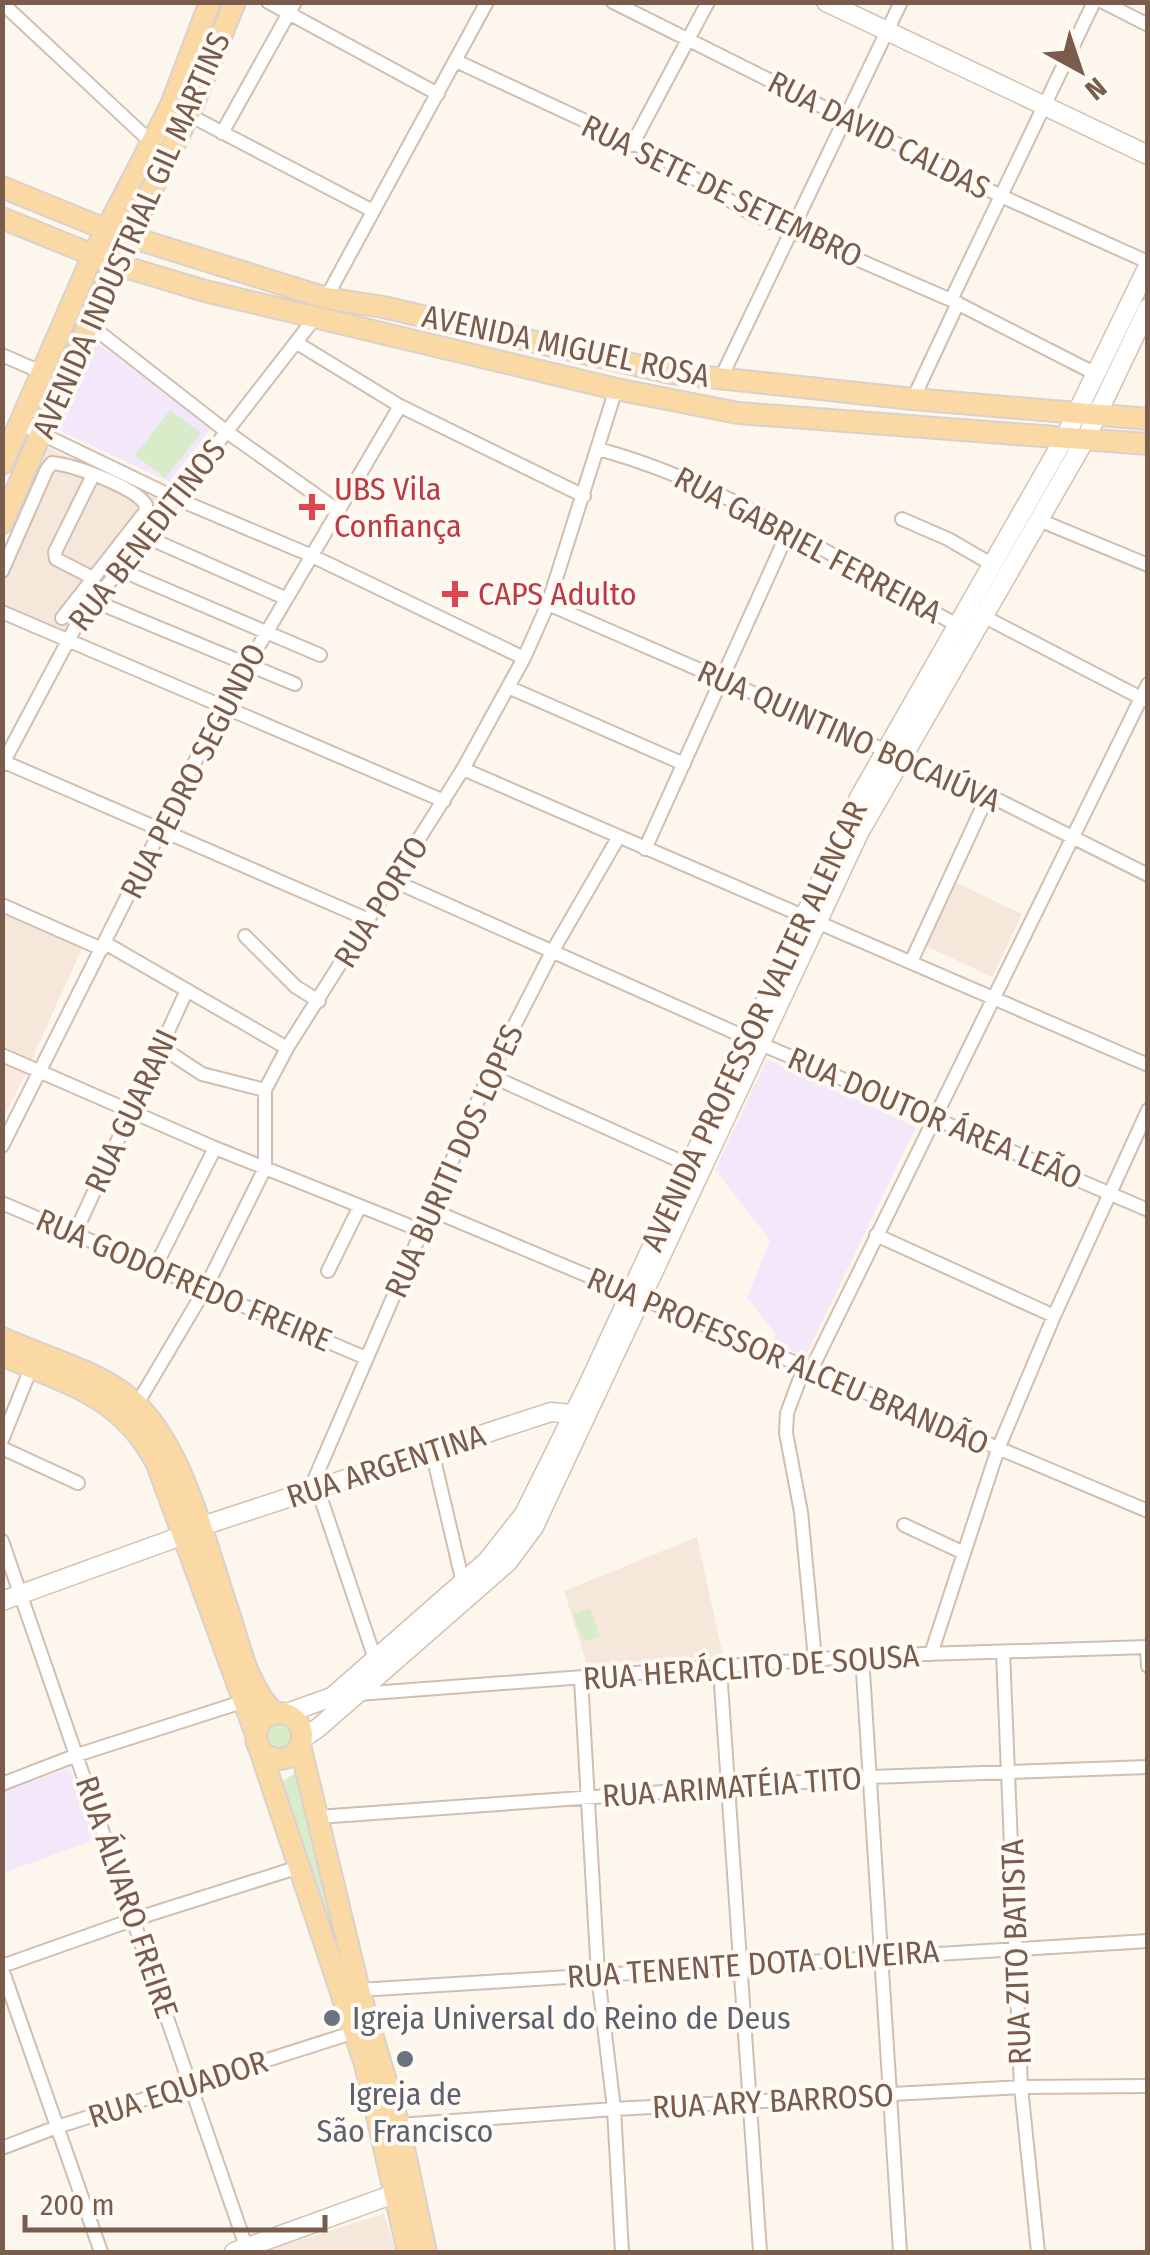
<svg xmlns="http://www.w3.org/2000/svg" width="1150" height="2255" viewBox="0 0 1150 2255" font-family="'Fira Sans Condensed',sans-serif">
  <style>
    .residential { fill: #f5e8da }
    .commercial { fill: #fde8e0 }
    .education { fill: #f3e8fa }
    .green { fill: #d8ecc9 }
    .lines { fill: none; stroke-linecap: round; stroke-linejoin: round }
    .street-casing { stroke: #d1beb0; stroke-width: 16 }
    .secondary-casing { stroke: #d6c0b0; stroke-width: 21 }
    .primary-casing { stroke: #dad1cd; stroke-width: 24 }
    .street { stroke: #fff; stroke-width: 12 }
    .secondary { stroke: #fff; stroke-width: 18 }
    .primary { stroke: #fbd9a5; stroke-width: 20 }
    .health-dot { fill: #e0444e; stroke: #fffaf3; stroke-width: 4 }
    .worship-dot { fill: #6b7280; stroke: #fffaf3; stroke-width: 4 }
    .labels { text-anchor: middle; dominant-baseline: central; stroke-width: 8; stroke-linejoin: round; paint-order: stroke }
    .street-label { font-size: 32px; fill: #7a5c4d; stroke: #fffaf3 }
    .health-label { font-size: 32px; fill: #be3a42; stroke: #fffaf3; text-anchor: start }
    .worship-label { font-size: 32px; fill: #5b616d; stroke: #fffaf3; text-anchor: start }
  </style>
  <rect width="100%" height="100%" fill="#fdf6ec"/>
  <path class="residential" d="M47,447l116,54 -99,129 -61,-26v-53z
    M954,882l68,32 -30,63 -68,-32z
    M3,912l79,36 -50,111 -29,-13z
    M697,1537l26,119 -136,9 -23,-74z
    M384,2214l12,38h-135z"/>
  <path class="commercial" d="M3,1063l23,10 -23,45z"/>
  <path class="education" d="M96,342l116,85 -43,55 -113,-53z
    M767,1059l149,68 -111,230 -34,-15 5,-8 -29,-36 23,-58 -55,-70z
    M70,1768l25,72 -92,33v-81z"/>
  <path class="green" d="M170,410l31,23 -36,45 -30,-23z
    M590,1608l10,28 -17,6 -10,-28z
    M265 1738a14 14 0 1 1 28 0a14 14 0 1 1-28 0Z
    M299,1770l53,221v16l-78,-225h8z"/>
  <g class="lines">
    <g class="street-casing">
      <path id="street" d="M268,2l170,92
        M613,2l388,194 147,66
        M1103,2l45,23
        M2,3l150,140
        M456,61l196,91 98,61 201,87 145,74
        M189,115l184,96
        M222,133l73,-131
        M632,145l76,-143
        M326,298l161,-296
        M951,300l143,-298
        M90,325l137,107 110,78
        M297,343l103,63 184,90
        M2,355l39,17
        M720,380l181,-378
        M913,399l45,-96
        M19,423l156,75 135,57 214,103
        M598,449c131,35 242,114 361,177
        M902,519l46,20 45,26
        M1039,520l109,45
        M144,536l141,62
        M118,569l202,86
        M2,571l45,-102 5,-6c22,2 83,24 94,42l-1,7 -83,106
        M93,578l-37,-19 -1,-7 38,-77
        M94,601l201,83
        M548,604l440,191 160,80
        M2,612l442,189
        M977,613l168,87
        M508,687l176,77
        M2,761l367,159
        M2,765l75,-141 237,-305
        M463,769l685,296
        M645,849l144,-319
        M394,881l353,157 401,172
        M2,905l100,44
        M245,936l51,51 23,14
        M105,943l182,105
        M911,962l77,-167
        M161,1047l41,27 63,16
        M2,1055l213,93 205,82
        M489,1075l200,90
        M2,1146l220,-438 178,-302
        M2,1203l364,155
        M429,1209l719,302
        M75,1233l112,-243
        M876,1235l178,81
        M154,1269l61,-121
        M328,1271l32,-65
        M805,1365l-18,48 -1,20 15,79 14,147
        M812,1368l336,-684
        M137,1404l67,-113 61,-123v-78l22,-42 176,-279 61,-111 24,-54 68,-215
        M2,1440l31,-77
        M2,1448l76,35
        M432,1451l31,132
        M318,1490l57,169
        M309,1492l180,-417 63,-123 66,-114
        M904,1525l60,28
        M2,1541l246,711
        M1147,1647l1,19
        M1003,1652l18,435 17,165
        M931,1654l67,-205 56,-133 94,-206
        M862,1656l38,596
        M720,1669l40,583
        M581,1679l17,296 16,134 8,143
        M358,1694l504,-38 286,-9
        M2,1784l75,-29 165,-53
        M318,1817l553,-40 277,-10
        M2,1966l133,-47 164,-52
        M2,1969l99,283
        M359,1990l789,-49
        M399,2125l215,-16 407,-22 127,-1
        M2,2148l55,-21 298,-95"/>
    </g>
    <g class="secondary-casing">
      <path id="secondary" d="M826,2l322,153
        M199,1527l352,-115 29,3
        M2,1601l182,-66
        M284,1714l48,-17 155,-136 37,-47 64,-129 272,-589 205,-359 83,-171
        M302,1739l16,-11 190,-166 26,-35 325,-694 227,-395 62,-130
        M234,2252l160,-58"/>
    </g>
    <g class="primary-casing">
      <path id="primary" d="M2,187l103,42 221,69 57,9 288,66 242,26 235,20
        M2,218l113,46 90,27 411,98 122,24 410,31
        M2,464l91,-209 78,-150 39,-103
        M2,523l113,-259 74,-149 46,-113
        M2,1338c39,18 84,29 120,54 59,41 83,152 106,218 13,39 18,74 47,104
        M2,1355c68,31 118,39 155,109l100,273
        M256 1736a23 23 0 1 1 46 0a23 23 0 1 1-46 0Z
        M300,1745l59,245 40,135 27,127
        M259,1747l106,317 43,188"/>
    </g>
    <use href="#street" class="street"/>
    <use href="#secondary" class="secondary"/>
    <use href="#primary" class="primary"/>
  </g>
  <g class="health-dot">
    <path d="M307 492h10v10h10v10h-10v10h-10v-10h-10v-10h10z"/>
    <path d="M450 579h10v10h10v10h-10v10h-10v-10h-10v-10h10z"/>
  </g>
  <g class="worship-dot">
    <circle cx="332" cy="2018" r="10"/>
    <circle cx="405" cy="2059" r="10"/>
  </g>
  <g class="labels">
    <g class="street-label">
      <text transform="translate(879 135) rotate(27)">RUA DAVID CALDAS</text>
      <text transform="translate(722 191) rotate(26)">RUA SETE DE SETEMBRO</text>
      <text transform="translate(131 235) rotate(-66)">AVENIDA INDUSTRIAL GIL MARTINS</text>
      <text transform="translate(566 346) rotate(12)">AVENIDA MIGUEL ROSA</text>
      <text transform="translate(147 535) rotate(-52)">RUA BENEDITINOS</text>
      <text transform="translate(808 545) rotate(28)">RUA GABRIEL FERREIRA</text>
      <text transform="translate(849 736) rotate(24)">RUA QUINTINO BOCAIÚVA</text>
      <text transform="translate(193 771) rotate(-63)">RUA PEDRO SEGUNDO</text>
      <text transform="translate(381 902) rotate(-58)">RUA PORTO</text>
      <text transform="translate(754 1026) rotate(-65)">AVENIDA PROFESSOR VALTER ALENCAR</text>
      <text transform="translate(131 1111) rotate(-65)">RUA GUARANI</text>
      <text transform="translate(935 1118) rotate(23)">RUA DOUTOR ÁREA LEÃO</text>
      <text transform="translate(454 1161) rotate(-66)">RUA BURITI DOS LOPES</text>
      <text transform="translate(184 1280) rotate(23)">RUA GODOFREDO FREIRE</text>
      <text transform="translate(788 1361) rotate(23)">RUA PROFESSOR ALCEU BRANDÃO</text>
      <text transform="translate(386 1466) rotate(-18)">RUA ARGENTINA</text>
      <text transform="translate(751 1667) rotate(-4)">RUA HERÁCLITO DE SOUSA</text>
      <text transform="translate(732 1787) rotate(-4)">RUA ARIMATÉIA TITO</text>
      <text transform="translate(127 1897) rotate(71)">RUA ÁLVARO FREIRE</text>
      <text transform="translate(1016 1952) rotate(-92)">RUA ZITO BATISTA</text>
      <text transform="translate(753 1964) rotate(-4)">RUA TENENTE DOTA OLIVEIRA</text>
      <text transform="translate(178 2089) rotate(-18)">RUA EQUADOR</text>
      <text transform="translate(773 2101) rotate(-3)">RUA ARY BARROSO</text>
    </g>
    <g class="health-label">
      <text x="334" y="489">UBS Vila<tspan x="334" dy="37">Confiança</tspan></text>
      <text x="478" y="594">CAPS Adulto</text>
    </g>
    <g class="worship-label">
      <text x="352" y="2018">Igreja Universal do Reino de Deus</text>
      <text x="405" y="2094" text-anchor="middle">Igreja de<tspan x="405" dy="37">São Francisco</tspan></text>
    </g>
  </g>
  <rect width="1150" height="2255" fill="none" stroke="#7a5c4d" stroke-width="10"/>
  <g transform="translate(1080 70) rotate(140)" stroke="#fffaf3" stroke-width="8" paint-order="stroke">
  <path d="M0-8L18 38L0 25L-18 38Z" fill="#7a5c4d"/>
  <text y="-15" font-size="28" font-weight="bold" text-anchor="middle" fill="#7a5c4d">N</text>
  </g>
  <path d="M25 2215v15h300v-15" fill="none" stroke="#7a5c4d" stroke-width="5"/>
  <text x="40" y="2215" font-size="30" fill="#7a5c4d" stroke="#fffaf3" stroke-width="8" paint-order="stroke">200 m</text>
</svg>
